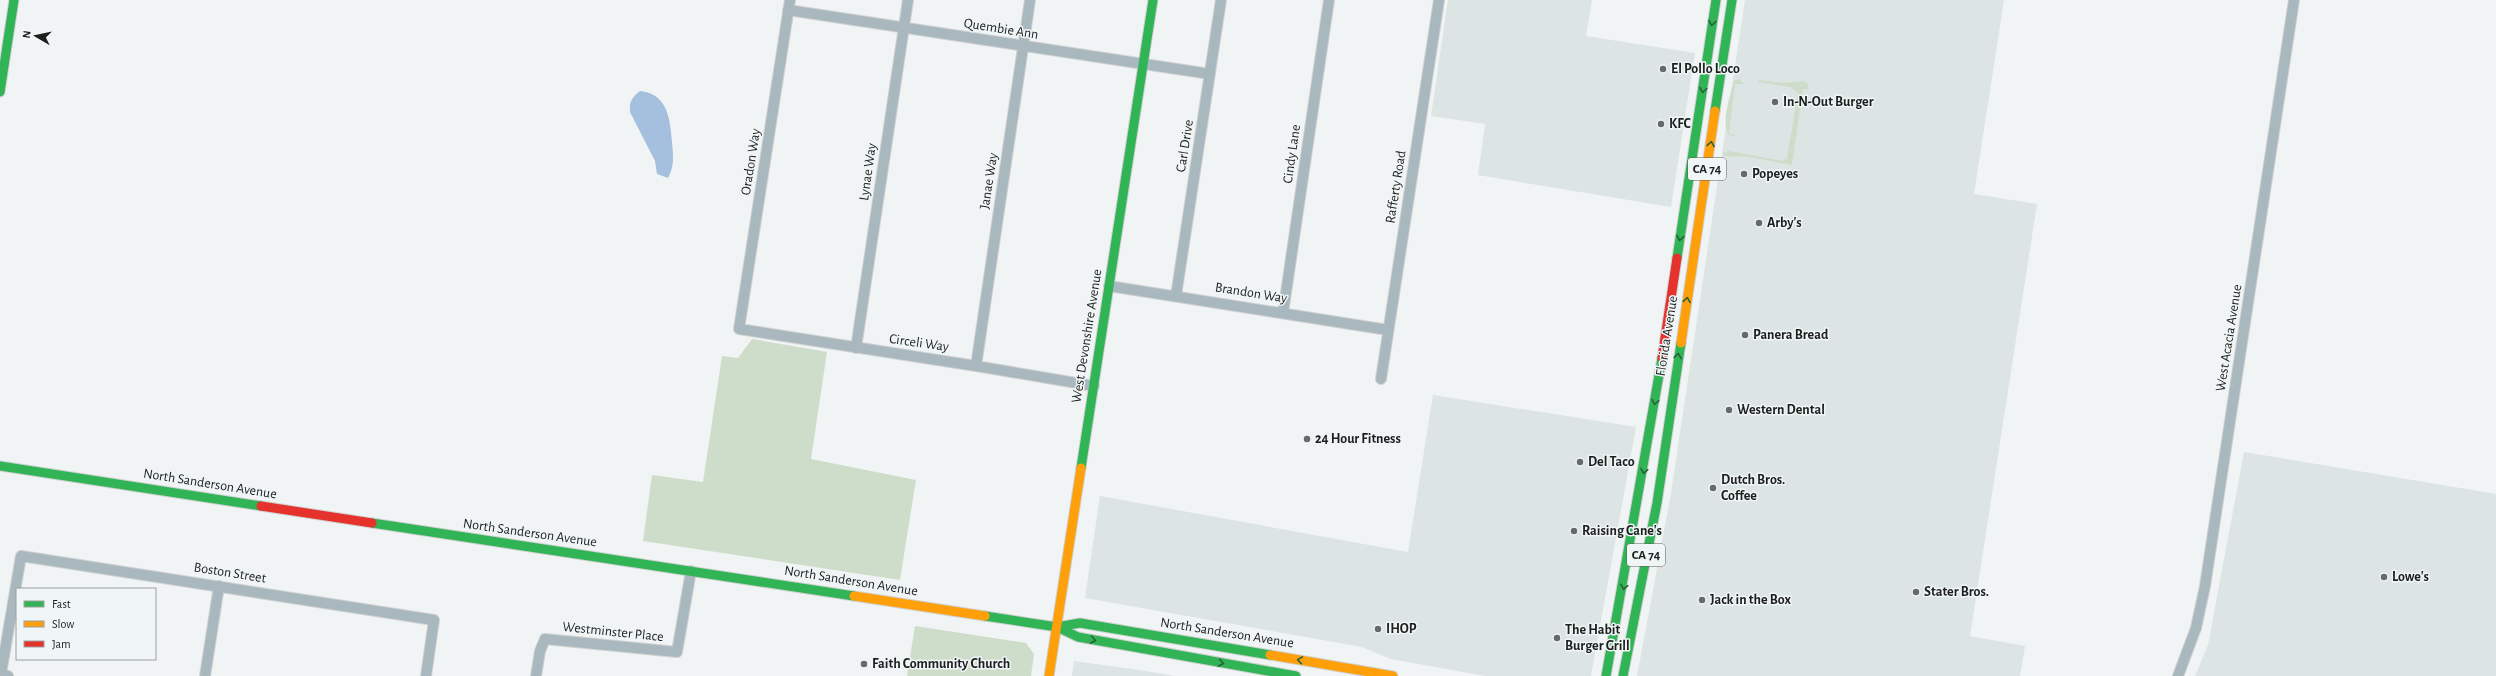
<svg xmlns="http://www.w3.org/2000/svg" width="2496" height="676" viewBox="0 0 2496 676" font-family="'Alegreya Sans',sans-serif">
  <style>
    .built { fill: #dce4e4 }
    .green { fill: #ceddca }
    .water { fill: #a5bfde }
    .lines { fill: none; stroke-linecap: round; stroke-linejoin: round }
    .street-casing { stroke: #d0d1d1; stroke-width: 12 }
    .fast-casing { stroke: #d0d1d1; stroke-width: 11 }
    .slow-casing { stroke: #d0d1d1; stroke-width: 11 }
    .jam-casing { stroke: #d0d1d1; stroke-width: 11 }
    .street { stroke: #a8b8be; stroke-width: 10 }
    .fast { stroke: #30b455; stroke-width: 9 }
    .slow { stroke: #ff9f0a; stroke-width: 9 }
    .jam { stroke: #e5322d; stroke-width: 9 }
    .oneway { stroke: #266237 }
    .poi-dot { fill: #676a6a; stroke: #f0f5f5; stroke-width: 1.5 }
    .labels { text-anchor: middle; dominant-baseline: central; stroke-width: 3; stroke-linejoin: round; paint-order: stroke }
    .shield { fill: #f0f5f5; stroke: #5c5f5f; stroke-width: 1 }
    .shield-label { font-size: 13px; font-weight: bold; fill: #1d1f1f }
    .street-label { font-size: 14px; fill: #1d1f1f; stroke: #f0f5f5 }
    .poi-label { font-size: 14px; font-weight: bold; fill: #1d1f1f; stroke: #f0f5f5; text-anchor: start }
  </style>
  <rect width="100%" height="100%" fill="#f1f4f4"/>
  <path class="built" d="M1448,0h144l-6,36 109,17 -24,154 -193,-32 7,-51 -54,-8z
    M1745,0h259l-30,194 63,10 -67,432 55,10 -5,30h-383l34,-183z
    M1433,395l203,32 -45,249h-106l-94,-17 -29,-12 -277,-49 15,-102 308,56z
    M2244,452l252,42v182h-301l13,-31z
    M1074,661l72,10 28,5h-102z"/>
  <path class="green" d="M1739,79l5,5h-9l-6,49 6,2 -1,1 -5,-1c-9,-10 2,-42 5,-54z
    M1760,80l20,3 23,-2 4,2 2,6h-6l-11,76 -43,-8 -26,-1 1,-4 5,-1 53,10 5,-3 11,-65 -8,-6 -33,-5z
    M752,339l75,13 -16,107 105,21 -16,100 -257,-39 9,-66 51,7 19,-126 16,2z
    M915,626l111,17 8,11 -3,22h-124z"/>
  <path class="water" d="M640,91c28,3 30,28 32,51 1,14 3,23 -4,36l-11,-4 -2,-13 -25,-49c-1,-10 2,-15 10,-21z"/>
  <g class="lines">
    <g class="street-casing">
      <path id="street" d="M790,0l-51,329 237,37 118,20
        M788,10l422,64
        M1109,286l279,44
        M1176,296l45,-296
        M1283,313l46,-313
        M856,348l52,-348
        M976,366l54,-366
        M1381,379l58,-379
        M8,676l-7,-2 20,-118 413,64 -8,56
        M205,676l14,-90
        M536,676l4,-25 5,-12 132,13 14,-81
        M2178,676l18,-48 9,-42 89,-586"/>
    </g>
    <g class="fast-casing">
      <path id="fast" d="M0,92l14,-92
        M1715,111l17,-111
        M1677,258l39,-258
        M0,466l261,40
        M1081,468l72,-468
        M372,523l482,73
        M985,616l72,11 23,-4 190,32
        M1057,627l21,10 218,39
        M1606,676l56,-318
        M1623,676l34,-173 24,-160"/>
    </g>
    <g class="slow-casing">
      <path id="slow" d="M1681,343l34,-232
        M854,596l131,20
        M1270,655l123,21
        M1049,676l32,-208"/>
    </g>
    <g class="jam-casing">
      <path id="jam" d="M1662,358l15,-100
        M261,506l111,17"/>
    </g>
    <use href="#street" class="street"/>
    <use href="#fast" class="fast"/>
    <use href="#slow" class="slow"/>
    <use href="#jam" class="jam"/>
  </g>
  <defs><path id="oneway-chevron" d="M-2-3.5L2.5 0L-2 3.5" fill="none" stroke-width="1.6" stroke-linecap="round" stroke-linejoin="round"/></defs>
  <g class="oneway">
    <use href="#oneway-chevron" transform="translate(1712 23) rotate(99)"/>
    <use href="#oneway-chevron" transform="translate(1703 90) rotate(98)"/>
    <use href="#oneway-chevron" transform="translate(1711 144) rotate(-81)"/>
    <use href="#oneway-chevron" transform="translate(1680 238) rotate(99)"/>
    <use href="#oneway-chevron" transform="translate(1687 300) rotate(-81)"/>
    <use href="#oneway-chevron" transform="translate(1678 356) rotate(-81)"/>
    <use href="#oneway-chevron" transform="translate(1655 402) rotate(99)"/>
    <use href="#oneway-chevron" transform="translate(1644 471) rotate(100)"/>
    <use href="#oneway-chevron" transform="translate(1624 587) rotate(100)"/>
    <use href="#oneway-chevron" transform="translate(1093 640) rotate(10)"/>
    <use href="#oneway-chevron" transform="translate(1300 660) rotate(-171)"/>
    <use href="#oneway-chevron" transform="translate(1221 663) rotate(10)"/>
  </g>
  <g class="poi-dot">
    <circle cx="1663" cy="69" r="4"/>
    <circle cx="1775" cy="102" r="4"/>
    <circle cx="1661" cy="124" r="4"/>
    <circle cx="1744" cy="174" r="4"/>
    <circle cx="1759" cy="223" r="4"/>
    <circle cx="1745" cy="335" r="4"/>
    <circle cx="1729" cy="410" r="4"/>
    <circle cx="1307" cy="439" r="4"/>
    <circle cx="1580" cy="462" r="4"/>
    <circle cx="1713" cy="488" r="4"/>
    <circle cx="1574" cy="531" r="4"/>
    <circle cx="2384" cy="577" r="4"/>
    <circle cx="1916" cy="592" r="4"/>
    <circle cx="1702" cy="600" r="4"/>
    <circle cx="1378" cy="629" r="4"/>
    <circle cx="1557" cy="638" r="4"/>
    <circle cx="864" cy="664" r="4"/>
  </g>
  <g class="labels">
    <g class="shield">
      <rect x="1688" y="158" width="38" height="22" rx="3"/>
      <rect x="1627" y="544" width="38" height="22" rx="3"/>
    </g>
    <g class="shield-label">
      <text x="1707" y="169">CA 74</text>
      <text x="1646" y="555">CA 74</text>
    </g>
    <g class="street-label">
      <text transform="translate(1001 29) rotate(9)">Quembie Ann</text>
      <text transform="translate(1185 146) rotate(-81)">Carl Drive</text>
      <text transform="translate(1292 154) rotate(-82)">Cindy Lane</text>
      <text transform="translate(751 162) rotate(-81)">Oradon Way</text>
      <text transform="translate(868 172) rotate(-82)">Lynae Way</text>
      <text transform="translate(989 181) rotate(-81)">Janae Way</text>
      <text transform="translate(1396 187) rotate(-81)">Rafferty Road</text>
      <text transform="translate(1251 293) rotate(9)">Brandon Way</text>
      <text transform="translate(1087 336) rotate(-81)">West Devonshire Avenue</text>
      <text transform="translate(1667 336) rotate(-81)">Florida Avenue</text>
      <text transform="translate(2229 338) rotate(-81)">West Acacia Avenue</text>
      <text transform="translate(919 343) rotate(8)">Circeli Way</text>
      <text transform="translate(210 484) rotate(9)">North Sanderson Avenue</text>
      <text transform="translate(530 533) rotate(8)">North Sanderson Avenue</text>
      <text transform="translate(230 573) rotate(9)">Boston Street</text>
      <text transform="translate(851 581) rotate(9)">North Sanderson Avenue</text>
      <text transform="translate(613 632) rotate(6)">Westminster Place</text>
      <text transform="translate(1227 633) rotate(9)">North Sanderson Avenue</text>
    </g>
    <g class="poi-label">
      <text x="1671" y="69">El Pollo Loco</text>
      <text x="1783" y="102">In-N-Out Burger</text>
      <text x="1669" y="124">KFC</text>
      <text x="1752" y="174">Popeyes</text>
      <text x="1767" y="223">Arby's</text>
      <text x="1753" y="335">Panera Bread</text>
      <text x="1737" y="410">Western Dental</text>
      <text x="1315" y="439">24 Hour Fitness</text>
      <text x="1588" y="462">Del Taco</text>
      <text x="1721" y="480">Dutch Bros.<tspan x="1721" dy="16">Coffee</tspan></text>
      <text x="1582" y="531">Raising Cane's</text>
      <text x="2392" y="577">Lowe's</text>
      <text x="1924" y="592">Stater Bros.</text>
      <text x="1710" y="600">Jack in the Box</text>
      <text x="1386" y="629">IHOP</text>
      <text x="1565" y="630">The Habit<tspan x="1565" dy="16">Burger Grill</tspan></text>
      <text x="872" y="664">Faith Community Church</text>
    </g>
  </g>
  <rect x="16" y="588" width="140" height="72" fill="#f0f5f5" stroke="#9c9f9f"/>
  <rect x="24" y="601" width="20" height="6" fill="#30b455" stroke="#9c9f9f"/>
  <text x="52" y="608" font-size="12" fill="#1d1f1f">Fast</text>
  <rect x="24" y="621" width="20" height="6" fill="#ff9f0a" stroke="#9c9f9f"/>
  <text x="52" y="628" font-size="12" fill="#1d1f1f">Slow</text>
  <rect x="24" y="641" width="20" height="6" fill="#e5322d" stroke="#9c9f9f"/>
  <text x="52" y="648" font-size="12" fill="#1d1f1f">Jam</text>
  <g transform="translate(36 36) rotate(279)" stroke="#f0f5f5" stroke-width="3" paint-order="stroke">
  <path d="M0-3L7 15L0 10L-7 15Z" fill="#1d1f1f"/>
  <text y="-6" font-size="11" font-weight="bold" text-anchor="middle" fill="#1d1f1f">N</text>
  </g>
</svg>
